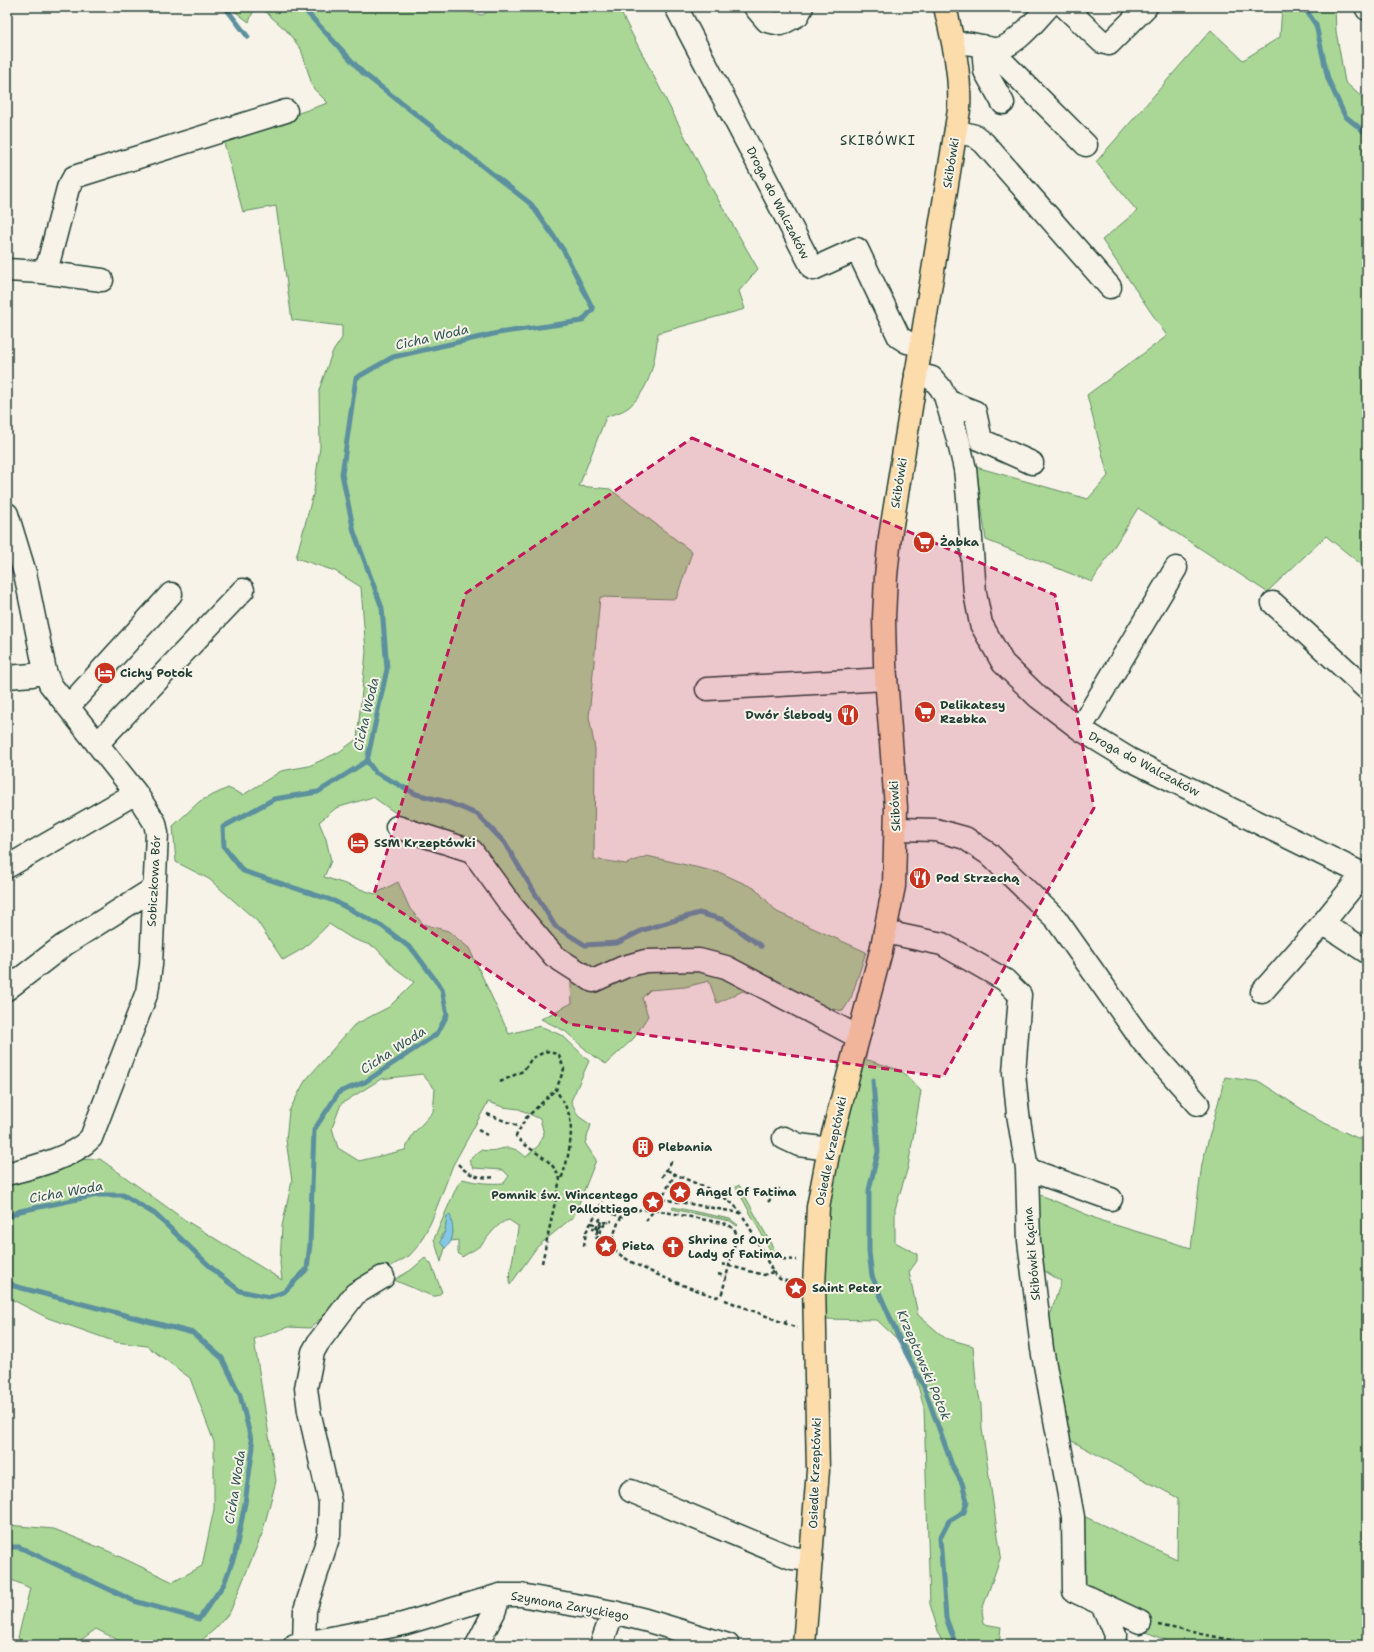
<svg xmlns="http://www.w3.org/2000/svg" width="1374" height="1652" viewBox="0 0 1374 1652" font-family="'Shantell Sans',sans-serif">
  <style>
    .green { fill: #aad796; stroke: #648a65; fill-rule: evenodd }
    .water { fill: #83c7e4; stroke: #5b909e }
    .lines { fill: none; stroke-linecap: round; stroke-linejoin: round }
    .stream { stroke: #5b909e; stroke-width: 5 }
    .minor-casing { stroke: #1f3d34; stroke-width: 25 }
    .major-casing { stroke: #1f3d34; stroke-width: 25 }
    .path { stroke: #1f3d34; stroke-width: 2.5; stroke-dasharray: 4 3; stroke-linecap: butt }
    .minor { stroke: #f7f3e8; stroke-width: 22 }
    .major { stroke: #fddcac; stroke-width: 22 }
    .marked { fill: #c2185b; fill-opacity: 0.2; stroke: #c2185b; stroke-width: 3; stroke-dasharray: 8 5; stroke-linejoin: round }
    .labels { text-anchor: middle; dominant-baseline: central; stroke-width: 4; stroke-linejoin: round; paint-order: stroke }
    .street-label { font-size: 12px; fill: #1f3d34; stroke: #f7f3e8 }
    .poi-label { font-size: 12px; font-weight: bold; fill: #1f3d34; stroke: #f7f3e8; text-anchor: start }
    .neighbourhood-label { font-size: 13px; letter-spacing: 1px; fill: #1f3d34; stroke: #f7f3e8 }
    .water-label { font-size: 13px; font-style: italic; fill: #335957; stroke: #f7f3e8 }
  </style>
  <rect width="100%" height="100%" fill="#f7f3e8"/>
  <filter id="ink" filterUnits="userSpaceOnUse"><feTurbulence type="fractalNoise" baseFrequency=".025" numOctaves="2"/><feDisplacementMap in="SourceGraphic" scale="8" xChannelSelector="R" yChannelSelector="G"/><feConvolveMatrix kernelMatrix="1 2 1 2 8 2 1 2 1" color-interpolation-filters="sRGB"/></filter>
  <g filter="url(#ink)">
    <path class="green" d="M229,7h26l-6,15z
      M260,7h193l1,2 28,6 15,-8h121l93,180 47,82 -19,22 6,18 -87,24c-3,27 -7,55 -29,74 -6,5 -16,7 -23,10l-27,69 31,3 82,63 -16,47 -76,-2 -11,120 6,32 -1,110 32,5 21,-8 74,17 35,16 21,23 89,40 -15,46 -8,13 -34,-7 -40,-3 -26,-10 -26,12 -8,-22 -24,6 -35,3 -8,8 6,18 -14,22 -28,26 -13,-8 -28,-25 -24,-12 31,-16 -2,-35 -77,-92 -82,-52 -38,-27 -37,11 -17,14 7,17 5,22 -7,16 51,17 23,-12 12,27 13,15 25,7 21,17 40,86 31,-8 23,10 26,25 -18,40 7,15 13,9 -6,18 11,17 -22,56 -37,31 -27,38 -1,-5 9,-51v-3l-9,-6c-12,2 -20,17 -28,25 -6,5 -13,8 -19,12l-4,-4v-13l-7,1 2,-9 -2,-12 -4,-4 -2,15 -4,5 2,10 2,2 -4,14 -7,-23 23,-53 6,-7c14,4 26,5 41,4l5,-7 -6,-6 -30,-2 -4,-8 12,-10c22,4 25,-11 45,7l13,-12 5,-11 -4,-15 -21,-10 -16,-2 -15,-5 -35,63 -22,57 -13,24 -9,10 -50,28 -49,44 -22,-1 -34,12 22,142 -14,53 -32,78 -15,17 -19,16h-68l-32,-16 -22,16h-46l-10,-7 12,-50 -23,-10v-53l47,4 54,22 65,31 29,-16 12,-57v-67l-24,-64 -43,-32 -31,-4 -68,-24 -41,-21v-120l60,-17 33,-1 85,61 97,60 -2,-17 2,-37 10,-45 -6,-41 3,-29 16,-30 49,-56 35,-18 25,-25 -19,-14 -20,-21 -24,-9 -22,-14 -25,24 -21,12 -26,-39 -48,-42 -33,-17 -3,-36 27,-25 28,-13 15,7 38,-24 28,-5 30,-14 18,-13 9,-87 -5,-65 -26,-16 -39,-13 18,-67 6,-44 -1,-57 13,-37 10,-15v-12l-50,-6 -16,-114 -33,6 -20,-73 105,-36 -15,-15 -12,-39 -15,-19zM422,1074l13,15 -2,23 -20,22 -8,16 -46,11 -21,-13 -6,-20 9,-24 40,-25z
      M1282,7h53l1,24 9,51 22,20v467l-41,-33 -59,56 -129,-84 -46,74 -106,-42 -10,-73 112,32 20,-23 -21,-81 80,-59 -65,-96 35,-29 -41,-49 115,-132 32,30 37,-23z
      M865,1059l37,12 19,20 -13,76 -13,42v33l22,12v7l-8,11 9,43 27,23 28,8 3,35 5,24 1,24 19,127 -19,54 2,14 17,3 -2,18 -57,-1 -12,-40 -6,-196 -16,-59 -31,-29 -53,-1c0,-47 0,-96 8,-143 7,-40 20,-79 33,-117z
      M1225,1077l35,5 60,39 42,19 5,20v485h-191l-106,-47 -2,-89 109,50 1,-61 -110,-59 -26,-121 9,-5 10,-32 -23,-14 -2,-74 66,28 89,27 11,-84z
      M739,1185l37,68 -3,2 -37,-68z
      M673,1207l57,12 8,6 -1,1 -7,-5 -58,-12z
      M425,1258l6,6 11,28 -5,4h-5l-38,-16 17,-10z"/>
    <path class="water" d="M450,1214c3,12 6,26 -5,34l-5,-6 5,-11 2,-15z"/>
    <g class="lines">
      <path class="stream" d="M225,7l23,30
        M1304,7l12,18 12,54 17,37 22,18
        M367,761l8,11 41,22 31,8 30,12 27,28 51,84 30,19 32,-2 26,-13 56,-17 25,7 37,26
        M873,1080l5,72 -9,38v62l3,24 29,67 23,44 28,78 10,18 5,18 -3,11 -15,9 -9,17 6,80 10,27
        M7,1218l13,-7 77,-16h26l32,19 63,60 22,17 29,6 15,-5 23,-23 3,-25 4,-114 25,-38 26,-10 72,-48 10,-19 -5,-26 -29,-39 -31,-24 -48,-25 -91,-30 -19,-24 -1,-20 51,-28 44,-7 49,-31 20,-92 -5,-61 -28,-76 -12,-58 14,-96 37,-21 105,-24 84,-12 11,-12 -29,-58 -33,-47 -168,-131 -61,-66
        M7,1279l7,7 179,47 29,25 18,37 13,52 -8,56 -10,51 -11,30 -25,35 -65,-18 -115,-54h-12"/>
      <g class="minor-casing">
        <path id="minor" d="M676,7l137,262 44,-20 42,88 8,5 14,3
          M755,7l12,14 14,3 17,-9 4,-8
          M1065,7l37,35 7,2 37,-37
          M1366,7l1,2
          M954,45c17,-4 23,1 39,4 19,2 43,-29 55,-42
          M983,46l2,25 18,32
          M989,48l97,97
          M956,131l19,5 9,7 126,144
          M7,270l34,2 7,-8 20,-76 6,-11 212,-66
          M41,272l61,8
          M916,374l16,4 8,9 5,9 13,43 7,30 3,29 7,95 6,31 22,39 35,34 42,32 49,30 238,117
          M947,401l28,11 6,28 51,23
          M7,514l18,59 20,98 5,13 86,109 19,30 2,10 -6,132 -4,27 -56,146c-19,20 -57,29 -84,36
          M1273,603l94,86
          M7,677l25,-2 13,-4
          M707,689l179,-10
          M68,707l103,-113
          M1080,729l96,-161
          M97,744l146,-154
          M397,827l75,24 39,54 43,51 39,25 31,-14 21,-6 54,-1 27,7 123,65 10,3
          M897,829l39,1 29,8 24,16 67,65 87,123 55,62
          M7,867l129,-74
          M1323,923l44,29
          M885,932l57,12 63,36 15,15 -6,78 4,41 9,55 2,72 13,108 31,168 1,74 66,31
          M7,989l57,-44 89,-56
          M1262,992l61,-69 39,-48
          M784,1138l15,7 30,4
          M1027,1169l84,30
          M631,1491l161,67 19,2
          M1102,1604l13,31 -1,10
          M304,1642l1,-32 24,-75 1,-33 -21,-91 -3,-23 7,-36 5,-9 37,-49 28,-17
          M295,1645l108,-21 97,-29h21l92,17 32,8 83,25
          M477,1645l17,-33 6,-17
          M601,1645l12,-33"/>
      </g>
      <g class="major-casing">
        <path id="major" d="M804,1645l14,-175 -4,-185 4,-78 11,-58 52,-198 13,-65 2,-79 -11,-143 -1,-46 2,-42 4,-39 69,-427c2,-36 -6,-69 -14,-103"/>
      </g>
      <path class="path" d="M500,1082l23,-11 9,-13 15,-7 12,4 5,14 -8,21c4,7 9,14 12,22 7,17 0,50 -7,67
        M487,1114l33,13
        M478,1130l9,5
        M458,1164c10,11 22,15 37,13
        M667,1170c22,12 46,18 66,34 12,10 31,52 40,68l7,7 15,5
        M662,1177l9,-15 -3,-2
        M662,1199l79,14
        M768,1202l13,-15
        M655,1210c-18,0 -32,-3 -38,16 -2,6 -7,15 -4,21 5,15 86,45 104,50l5,-4 15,-58 -3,-6 -7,-5 -72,-14 20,-36
        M607,1211l14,6
        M646,1221l8,-11
        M591,1223l4,1 -2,5 2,1 5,-11h2l-6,15 6,-11 10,-2
        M596,1239l8,-14 5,-3
        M584,1246l2,-14 17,-31
        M755,1253l5,-4
        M782,1259l15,1
        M542,1263l18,-84c-10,-25 -28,-24 -44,-43l10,-18 30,-29
        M722,1264l42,11 9,-3
        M718,1274l9,3
        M725,1300l72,28
        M785,1324l1,-5
        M1158,1625l73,15 6,5"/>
      <use href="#minor" class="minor"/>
      <use href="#major" class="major"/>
    </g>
  </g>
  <path class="marked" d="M692,438l363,157 39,213 -151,269 -374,-53 -195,-130 92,-301z"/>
  <defs>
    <g id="supermarket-disc" transform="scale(1.15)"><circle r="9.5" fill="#c8321e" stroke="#f7f3e8"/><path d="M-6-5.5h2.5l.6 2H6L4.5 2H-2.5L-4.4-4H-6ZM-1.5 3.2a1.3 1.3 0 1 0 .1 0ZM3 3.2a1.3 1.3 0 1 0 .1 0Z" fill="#fff"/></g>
    <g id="hotel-disc" transform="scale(1.15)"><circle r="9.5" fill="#c8321e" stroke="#f7f3e8"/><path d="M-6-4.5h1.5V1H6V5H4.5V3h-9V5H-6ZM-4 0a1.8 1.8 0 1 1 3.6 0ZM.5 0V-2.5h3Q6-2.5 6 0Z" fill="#fff"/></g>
    <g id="restaurant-disc" transform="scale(1.15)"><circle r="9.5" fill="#c8321e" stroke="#f7f3e8"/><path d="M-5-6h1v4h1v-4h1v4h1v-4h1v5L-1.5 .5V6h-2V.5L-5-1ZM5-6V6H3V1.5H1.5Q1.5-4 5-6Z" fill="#fff"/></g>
    <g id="building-disc" transform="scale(1.15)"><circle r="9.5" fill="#c8321e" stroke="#f7f3e8"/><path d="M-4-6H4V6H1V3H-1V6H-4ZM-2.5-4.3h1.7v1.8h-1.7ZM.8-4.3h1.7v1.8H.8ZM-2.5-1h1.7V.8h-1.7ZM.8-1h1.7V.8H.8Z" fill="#fff"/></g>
    <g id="sight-disc" transform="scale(1.15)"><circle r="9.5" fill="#c8321e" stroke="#f7f3e8"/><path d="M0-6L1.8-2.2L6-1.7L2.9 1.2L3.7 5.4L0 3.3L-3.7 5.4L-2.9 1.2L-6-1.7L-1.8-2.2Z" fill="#fff"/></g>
    <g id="church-disc" transform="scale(1.15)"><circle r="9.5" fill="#c8321e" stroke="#f7f3e8"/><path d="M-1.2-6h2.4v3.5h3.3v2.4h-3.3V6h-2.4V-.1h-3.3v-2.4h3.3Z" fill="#fff"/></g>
  </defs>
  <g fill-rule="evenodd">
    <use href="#supermarket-disc" x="924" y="542"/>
    <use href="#hotel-disc" x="105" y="673"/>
    <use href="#supermarket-disc" x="925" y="712"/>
    <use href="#restaurant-disc" x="848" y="715"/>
    <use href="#hotel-disc" x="358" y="843"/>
    <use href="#restaurant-disc" x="920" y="878"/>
    <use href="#building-disc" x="643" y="1147"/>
    <use href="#sight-disc" x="680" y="1192"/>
    <use href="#sight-disc" x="653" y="1202"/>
    <use href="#sight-disc" x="606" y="1246"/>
    <use href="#church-disc" x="673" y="1247"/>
    <use href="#sight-disc" x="796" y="1288"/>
  </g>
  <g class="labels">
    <g class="street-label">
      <text transform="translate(951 163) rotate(-81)">Skibówki</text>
      <text transform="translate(778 203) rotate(63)">Droga do Walczaków</text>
      <text transform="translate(899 483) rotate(-81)">Skibówki</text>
      <text transform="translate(1144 764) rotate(28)">Droga do Walczaków</text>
      <text transform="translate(895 806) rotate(-93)">Skibówki</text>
      <text transform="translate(154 881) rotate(-87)">Sobiczkowa Bór</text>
      <text transform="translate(831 1151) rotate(-78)">Osiedle Krzeptówki</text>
      <text transform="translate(1032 1254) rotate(-95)">Skibówki Kącina</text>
      <text transform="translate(815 1473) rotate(-88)">Osiedle Krzeptówki</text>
      <text transform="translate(570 1606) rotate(10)">Szymona Zaryckiego</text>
    </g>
    <g class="poi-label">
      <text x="940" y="542">Żabka</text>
      <text x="120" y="673">Cichy Potok</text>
      <text x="940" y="705">Delikatesy<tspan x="940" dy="14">Rzebka</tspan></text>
      <text x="832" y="715" text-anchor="end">Dwór Ślebody</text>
      <text x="374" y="843">SSM Krzeptówki</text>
      <text x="936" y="878">Pod Strzechą</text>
      <text x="658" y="1147">Plebania</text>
      <text x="696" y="1192">Angel of Fatima</text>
      <text x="638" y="1195" text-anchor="end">Pomnik św. Wincentego<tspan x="638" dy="14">Pallottiego</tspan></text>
      <text x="688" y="1240">Shrine of Our<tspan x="688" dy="14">Lady of Fatima</tspan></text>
      <text x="622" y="1246">Pieta</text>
      <text x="812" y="1288">Saint Peter</text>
    </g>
    <g class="neighbourhood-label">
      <text x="878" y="140">SKIBÓWKI</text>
    </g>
    <g class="water-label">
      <text transform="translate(432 337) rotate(-13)">Cicha Woda</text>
      <text transform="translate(366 714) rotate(-77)">Cicha Woda</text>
      <text transform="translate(393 1050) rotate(-33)">Cicha Woda</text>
      <text transform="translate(66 1192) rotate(-10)">Cicha Woda</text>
      <text transform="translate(924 1365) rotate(67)">Krzeptowski Potok</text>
      <text transform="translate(235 1487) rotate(-81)">Cicha Woda</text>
    </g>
  </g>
  <rect width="1374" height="1652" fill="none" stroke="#f7f3e8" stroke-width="24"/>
  <rect x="12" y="12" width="1350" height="1628" fill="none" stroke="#1f3d34" stroke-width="1.5" filter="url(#ink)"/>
</svg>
